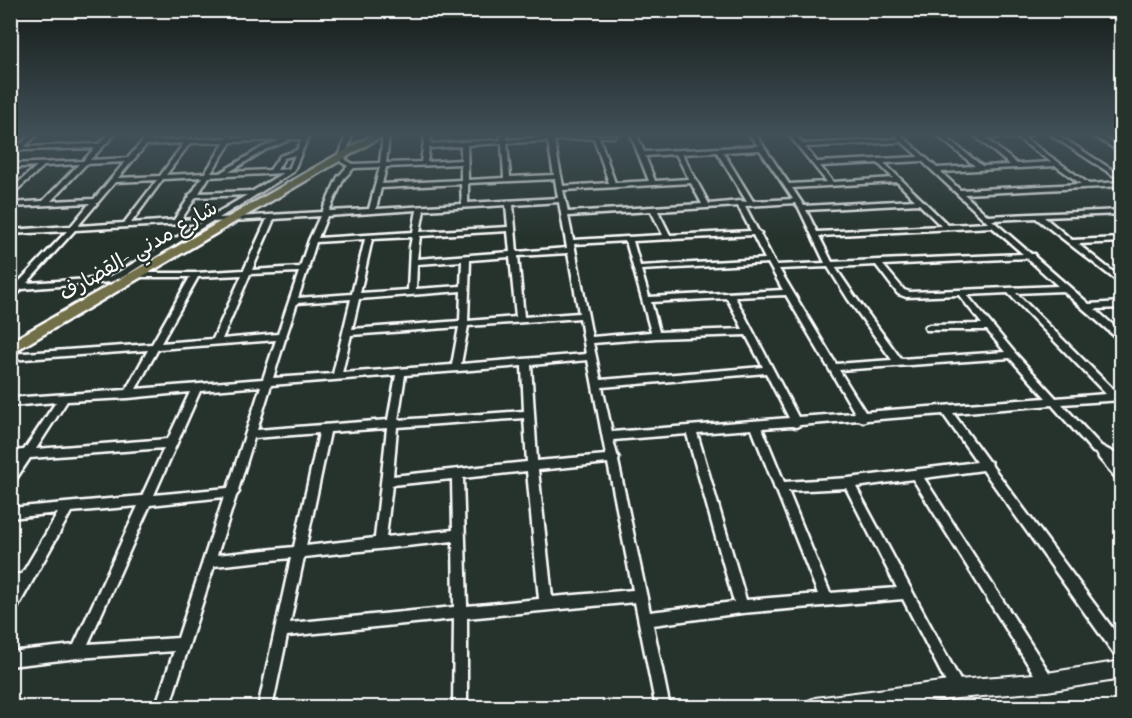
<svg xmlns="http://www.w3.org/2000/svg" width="1132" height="718" viewBox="0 0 1132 718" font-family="'Indie Flower','Playpen Sans Arabic',sans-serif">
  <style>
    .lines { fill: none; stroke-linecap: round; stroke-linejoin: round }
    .minor-casing { stroke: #fff; stroke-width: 5 }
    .tertiary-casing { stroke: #fff; stroke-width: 4 }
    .trunk-casing { stroke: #fff; stroke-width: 5 }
    .minor { fill: #26332d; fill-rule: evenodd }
    .tertiary { fill: #26332d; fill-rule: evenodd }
    .trunk { fill: #726f4a; fill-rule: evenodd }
    .labels { text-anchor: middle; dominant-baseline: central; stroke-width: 4.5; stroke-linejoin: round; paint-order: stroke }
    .street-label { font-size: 21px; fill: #fff; stroke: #26332d }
  </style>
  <rect width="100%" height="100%" fill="#26332d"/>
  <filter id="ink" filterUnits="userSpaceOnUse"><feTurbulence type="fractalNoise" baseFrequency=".0167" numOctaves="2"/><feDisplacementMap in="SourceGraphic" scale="12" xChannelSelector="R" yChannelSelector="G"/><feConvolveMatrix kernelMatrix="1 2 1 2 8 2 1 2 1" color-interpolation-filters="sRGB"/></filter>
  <g filter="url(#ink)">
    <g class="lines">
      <g class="minor-casing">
        <path id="minor" d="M31,135h6l-13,12 75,-3 9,-9h6l-24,25 38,-2 20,-23h6l-5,6 78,-3 4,-3 2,1v2l76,-3 -16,37 -74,46 103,-6 16,-35 10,-11 -7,-4 -2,-5 7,-22h6l-7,22 1,3 7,4 27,-1 3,-28h6l-3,28 35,-1 4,-27h6l-1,9 71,-4v-5h6v5l41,-3 -1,-2h6v2l63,-2 -3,2h-14l16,46 34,-2 -18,-46h6l7,17 114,-6 -8,-11h6l33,49 38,-2 -38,-47h6l8,9 96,-5 -4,-4h6l36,33 38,-2 -38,-31h6l39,31 28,-1 -36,-30h57l-8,2 66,47 33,-2v4l-158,8 24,22 134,-6v4l-78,3 28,23 50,-2v4l-44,2 44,35v6l-86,-67 -44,2 39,34h4v3l54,47 33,-2v6l-27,1 27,24v8l-3,-1 -56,-49 -47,2 101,100h5v7l-60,4 39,42 21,11v9l-4,-1 4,4v12l-4,-1 -19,-22 -1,-4 -5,-2 -41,-47 -99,8 35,48 3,1 1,4 130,175v19l-5,-2 -134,-188 -59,8 128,199 2,5 -2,5 -5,2 -5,-2 -129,-208 -57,8 106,197 2,5 -2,5 -5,2 -5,-2 -49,-95 -161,14 -89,12 17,83h-14l-21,-106 -168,16v90h-14l1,-89 -167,17 -15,72h-14l33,-150 -77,8 -45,142h-14l19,-57 -96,7 -68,8v-14l64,-7 64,-139 -67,6 -56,100 -5,2v-19l5,-8h-5v-12l12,-1 36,-61 -48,5v-10l132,-12 22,-48 -134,10 -16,24 -4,1v-14l8,-10h-8v-8l14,-1 32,-48 -46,4v-8l116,-8 22,-40 -138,10v-6l142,-10 38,-67h-52l-4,-2 1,-2h60l49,-3 23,-51 -56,3 -88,55 -13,5 -88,7 -9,10h-3v-7l3,-3h-3v-4l7,-1 50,-53 -57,3v-4l61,-4 19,-23 -80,4v-4l33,-2 36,-37 -35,2 -34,30v-6l27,-24 -27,2v-4l73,-3 12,-13 -75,2 -10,8v-6l3,-1h-3v-4h7zM1016,137l35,25 -34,2 -32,-26zM594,138l15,45 -46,3 -9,-46zM287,139h15l-5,11 -17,6 -10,14 -41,2 36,-22 22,-9zM281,140l-20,8 -41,25h-9l20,-31zM548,141l6,34 -44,2 -3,-34zM225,142l-20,31 -39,2 24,-32zM902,142l17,15 -102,5 -12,-15zM184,143l-24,33 -42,2 28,-33zM502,143l2,35 -36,2 -1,-35zM461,146v14l-34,2 2,-14zM760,150l33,49 -40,2 -30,-49zM717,152l30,50 -7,-1 -31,3 -27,-50zM676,154l13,25 -34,2 -10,-25zM295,155l-6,14 -12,1 7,-12zM922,161l62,58 4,4 -40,2 -64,-62zM125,162l-31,37 -43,2 35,-37zM878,163l15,15 -60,4 -13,-16zM461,164v16l-79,4 4,-17zM1056,166l25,18 -121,6 -19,-18zM380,167l-11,42 -40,2 15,-33 10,-10zM283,173l-30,18 -54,2 10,-16zM202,177l-10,16 -3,2 1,1 -16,24 -43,3 32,-44zM555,179l3,19 -90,5v-20zM157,180l-33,43 -46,3 37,-44zM897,182l18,18 -111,6 -12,-18zM691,183l11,21 -134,8 -5,-22zM461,184l1,20 -86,5 5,-21zM247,195l-39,23 -27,2 15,-23zM559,202l8,46 -50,4 -4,-47zM795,203l4,5 26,55 -49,2 -16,-31 1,-1 -3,-2 -13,-25zM919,204l22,22 -124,6 -11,-22zM506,205l2,22 -88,5 4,-22zM738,206l13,25 -81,4 -12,-24zM417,210l-4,22 -95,6 9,-22zM651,211l12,24 -90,5 -5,-24zM320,216l-11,24 -9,27 -48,3 22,-51zM201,223l-84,50 -11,5 -79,5 48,-53zM992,227l31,27 -191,8 -13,-26zM508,231l2,21 -93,7 3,-23zM753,235l12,24 -125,7 -7,-25zM412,237l-2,10 -2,43 -48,3 12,-54zM365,239l-13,55 -54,4 9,-27 2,-2 -1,-1 8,-26zM626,241l25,91 -59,5 -18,-93zM568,253l11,60 -55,4 -6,-61zM510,257l6,60 -48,4 2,-61zM1027,258l31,28 -148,6 -6,-2 -21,-25zM462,261l-1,25 -45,3 1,-25zM768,263l15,27 -134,7 -8,-27zM876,265l22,29 8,3 53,-2 23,29 -53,1 -3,1 -1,2 1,2h61l18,22 -104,7 -47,-64 -19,-28zM828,267l20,32 44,61 -56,4 -57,-95zM299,272l-21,62 -56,5 28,-65zM242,275l-29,64 -52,4 37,-66zM461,291l-1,30 -108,8 7,-30zM1008,293l98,101 -50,4 -41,-45 -48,-58zM786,295l69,118 -57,4 -63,-120zM727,298l16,31 -84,3 -8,-30zM351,299l-18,75 -60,4 12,-39 2,-2 -1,-1 11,-33zM580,318l6,36 -125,10 7,-38zM459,327l-7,38 -110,8 9,-38zM746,335l17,32 -162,13 -8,-37 63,-5zM276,340l-13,39 -127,10 22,-40zM1010,358l36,40 -181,14 -26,-42zM588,360l18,95 -69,6 -6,-96zM522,366l2,45 -126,9 7,-45zM766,373l23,45 -177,14 -10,-45zM396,375l-8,45 -131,10 14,-45zM261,386l-33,102 -74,7 46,-104zM190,392l-22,47 -132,10 31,-48 61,-3zM943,414l34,48 -128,16 -65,4 -22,-54 30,-2 4,1 4,-2 59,-5 4,2 4,-2zM524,418l3,44 -134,14 4,-49zM387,428l-12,110 -69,8 24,-114zM752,429l22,56v2l3,4 41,103 -72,6 -49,-167zM319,433l-25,114 -77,8 19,-59 3,-4 -1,-2 16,-52zM687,434l47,168 -84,10 -32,-151 1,-3 -2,-3 -4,-15zM608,463l25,127 -81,7 -14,-127zM527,471l12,128 -72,7 -4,-128zM452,479l1,51 -67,7 6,-52zM846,488l51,100 -67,5 -42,-102zM224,497l-46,141 -90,6 62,-139zM453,541l1,66 -164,16 14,-66z
          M1051,135h7l64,41v5z
          M1092,135h7l23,13v5z"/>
      </g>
      <g class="tertiary-casing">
        <path id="tertiary" d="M1122,661v18l-75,12 -90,7 -68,10h-83l2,-7 7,-3 142,-18 90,-7z"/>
      </g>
      <g class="trunk-casing">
        <path id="trunk" d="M372,135h12l-374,219v-12z"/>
      </g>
      <use href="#minor" class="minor"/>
      <use href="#tertiary" class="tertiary"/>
      <use href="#trunk" class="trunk"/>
    </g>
  </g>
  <linearGradient id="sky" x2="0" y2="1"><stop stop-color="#151c19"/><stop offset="0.57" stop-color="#415057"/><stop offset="1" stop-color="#415057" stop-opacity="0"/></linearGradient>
  <rect width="1132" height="236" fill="url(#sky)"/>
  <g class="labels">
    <g class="street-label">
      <text transform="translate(139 252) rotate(-30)">شارع مدني -القضارف</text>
    </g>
  </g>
  <rect width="1132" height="718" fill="none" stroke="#26332d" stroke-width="36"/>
  <rect x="18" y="18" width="1096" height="682" fill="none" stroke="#fff" stroke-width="2" filter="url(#ink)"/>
</svg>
